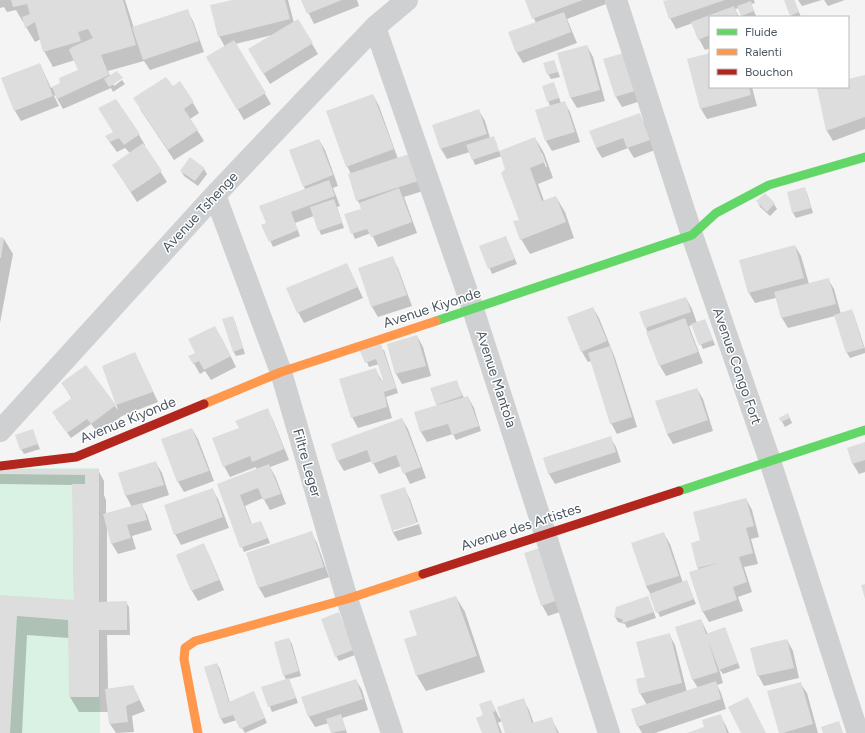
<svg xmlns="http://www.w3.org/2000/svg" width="865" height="733" viewBox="0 0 865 733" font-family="Figtree,sans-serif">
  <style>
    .green { fill: #d9f2e3 }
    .shadow { fill: #0003; fill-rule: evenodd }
    .building { fill: #ddddde }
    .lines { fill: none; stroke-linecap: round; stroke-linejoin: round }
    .street { stroke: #ced0d2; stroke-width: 22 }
    .fast { stroke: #63d668; stroke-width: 9 }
    .slow { stroke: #ff974d; stroke-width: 9 }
    .jam { stroke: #b3261e; stroke-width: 9 }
    .labels { text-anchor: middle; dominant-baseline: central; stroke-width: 3; stroke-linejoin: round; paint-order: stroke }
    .street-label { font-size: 14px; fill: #4a5661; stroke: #fff }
  </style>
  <rect width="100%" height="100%" fill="#f4f4f4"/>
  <path class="green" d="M0,468h99l1,265h-100z"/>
  <path class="shadow" d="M0,0h125l9,28 53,-18 6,11 11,31 -54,18 -6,-9 -36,10 6,15 8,-6 3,4 -12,8 -2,-4 -48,21 -8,-14 -1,1 5,10 -38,15 -6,-10 -13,-33 38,-14 11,24 11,-5 17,-13 -4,-10 -22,7 -9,-16 -3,-12 -6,3 -9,-15 -1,-5h-2l-7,-12 -9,2 -3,-5 -4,1z
    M236,0h52l6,23 4,-3 20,34 -48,30 -21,-35 23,-14 -37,9 36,60 -27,16 -37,-63 18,-10 -6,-11z
    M302,0h55l2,6 -45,18z
    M526,0h79l1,4 -39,15 10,24 -54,20 -6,-10 -7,-20 26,-10z
    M671,0h83l1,3 -4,1 5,12 -13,1 -4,-9 -4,1 4,8h-29v31l-5,2 -6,-11 -6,-16 -17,6 -6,-11z
    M785,0h9l7,17h-9z
    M798,0h24l-20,6z
    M824,0h21l-17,6z
    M587,46l6,11 12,44 -28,7 -6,-10 -12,-44z
    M710,54v33h42l5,19 -50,13 -6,-10z
    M554,61l6,16 -9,2 -3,-5z
    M635,62l12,37 -25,8 -6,-10z
    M865,76v53l-32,12 -6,-10 -9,-42 7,-2h23v-7z
    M543,87l13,2 5,14 3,-1 6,10 10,30 -28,9 -6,-10 4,-35z
    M373,95l6,11 19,53 11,-4 14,36 -19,6 13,36 -39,14 -7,-14 -16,6 -10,-24 18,1 -1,-9 -5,-7 -6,-26 -4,-8z
    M116,100l23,35 6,10 -1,1 23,36 -30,20 -24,-37 17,-12 -5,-5 -8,4 -11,-15 8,-4z
    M193,103l6,10 -9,6 14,22 -30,19 -34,-51z
    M479,111l6,10 5,17 6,4 3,10 36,-14 9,15 9,25 -15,6 6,17 12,-4 9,15 9,26 -44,16 -9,-15 -1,-19 -13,-51 -5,-13 -27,9 -5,-13 -23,7 -6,-10zM540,153h2l5,14h-1z
    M639,114l6,10 10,26 -21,8 -6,-10 -26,10 -6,-10z
    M319,140l6,10 13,36 -5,2 7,18 -3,1 7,21 -23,7 -7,-19 -19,7 5,13 -27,11 -10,-22 4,-2 38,-33 -1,-4z
    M204,169l3,5 -9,12 -14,-10 -3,-5z
    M804,188l3,5 6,20 -17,5 -3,-5z
    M758,202l16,2 3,5 -7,7 -10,-9z
    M0,238l4,1 9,15 -13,69z
    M508,242l9,22 -25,10 -12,-28z
    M795,246l6,10 8,28 19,-5 6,10 7,25 10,-4 3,5 11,34v4l-15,5 -3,-5 -12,-37 -47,12 -6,-10 -6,-20 -21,5 -6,-10 -9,-32z
    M392,257l6,11 14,38 -34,11 -6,-10 -13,-38z
    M347,264l16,34 -59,25 -6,-11z
    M686,298l6,11 5,14 8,-3 10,25 -12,4 -11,-24 -3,1 14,37 -37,13 -6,-10 -14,-38z
    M593,308l6,10 16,40 22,69 -20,7 -6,-11 -19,-62 -4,1 -6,-10 -14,-34z
    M232,317l3,5 10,32 -9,2 -3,-5z
    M417,336l6,11 8,29 -29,8 -6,-10 -8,-29z
    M221,337l15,30 -25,13 -6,-9 -5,3 -10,-17z
    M384,350l14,43 -12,4 6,21 -34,10 -6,-11 23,-48 7,12 2,-1 -5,-16 -10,3 -7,-16z
    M135,353l23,49 -36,14 -24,17 -7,-9 -20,14 -15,-20 16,-19 -10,-16 24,-17 32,44 -14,-43z
    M456,381l8,17 4,-1 6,11 7,23 -25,9 -3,-6 -26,8 -6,-10 17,-26 -1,-2z
    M697,389l6,10 10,32 -40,13 -6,-10z
    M267,410l6,10 16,40 -19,7 5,9 11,28 -16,6 -7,-12 -18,8 7,19 9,-3 9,21 -26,9 -26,-67 39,-15 -1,-3 -26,10 -6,-11 16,-37z
    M788,414l4,9 -7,4 -5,-9z
    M402,419l6,10 18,49 -16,6 -9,-18 -22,8 -7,-13 -28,10 -6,-10 -6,-17z
    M192,429l6,10 16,42 -30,11 -6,-10 -16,-42z
    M32,430l8,19 -16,5 -3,-5z
    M610,437l6,10 5,15 -66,22 -6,-10 -5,-16z
    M865,443v29l-6,2 -6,-10 -5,-15z
    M156,463l6,10 7,22 -28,9 6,11 5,15 -20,6 4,13 -18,5 -6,-10 -5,-18v77l19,-1 3,5 1,28h-23l1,54 25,-3 12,25 -13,5 2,16 -18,1 -6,-9 -1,-12h-30l-9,-15 -1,-59 -42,-3 -5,98h-22v-137l74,5 -1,-116 -73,-1v-14h98l6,11v14l2,5v14l26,-7 -6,-11 -7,-22z
    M404,488l6,11 8,23 -25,8v2l26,-8 3,10 -24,7 -6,-10z
    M212,489l6,10 11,29 -48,17 -6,-11z
    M746,499l6,11 7,27 -8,2 7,25 -14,3 8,25 -14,5 5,14 -34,11 -6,-10 -4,-42 -1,-2 3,-27z
    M311,532l6,11 12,34 -64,21 -6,-10 -12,-35z
    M664,534l6,10 13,39 4,-1 9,22 -36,13 -9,-22 -5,-9z
    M203,544l6,11 15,35 -26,11 -6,-10 -15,-36z
    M525,554l41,56 -18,6 -6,-11z
    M456,597l9,15 20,60 -59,19 -9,-15 -12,-36 14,-5z
    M648,597l8,21 -29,10 -2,-4 -7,-2 -3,-5z
    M339,613l16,42 -16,6 -3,-5z
    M701,620l7,14 17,-6 15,40 -17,6 -4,-5 4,14 -6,2 4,8 5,16 -71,24h-13l-4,-7 9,-21 -7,-12 6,-15 23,-44 6,11 12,47 11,-4 -5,-8 -16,-53z
    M289,639l3,5 9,32 -12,3 9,24 -26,9 -10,-24 24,-8 -2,-5z
    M787,640l6,11 6,27 -35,8 -6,-11z
    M217,664l3,5 10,34 26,-5 11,25 -22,10 -8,-13 -13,4 -3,-5 -16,-51z
    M356,680l6,10 6,20 -26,8 5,15h-15l-3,-10 -14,4 -6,-10 -6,-20z
    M800,683l7,10 11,40h-38z
    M523,699l6,11 5,14 17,-6 8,15h-53l-4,-12 -4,2 4,10h-19l1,-17 7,-15 9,18z
    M720,715l6,11 3,7h-40l16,-5z"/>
  <path class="building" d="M11,0h112l13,45 -35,10 8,20 -52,24 -5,-12 8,-4 -1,-5 19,-8 -9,-20 3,-3 21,-9 -5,-9 -10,3 3,9 -38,11 -8,-30 -10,6 -3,-11 8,-3 -3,-10 -14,3z
    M232,0h53l5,19 -72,18 -8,-32z
    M301,0h41l-35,14z
    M525,0h58l-51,19z
    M668,0h57l-56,19 -6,-18z
    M784,0h10l5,12 -9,4z
    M751,1l3,10 -13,5 -4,-10z
    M734,6l4,11h-28v18l-12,5 -7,-18z
    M188,9l11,32 -56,19 -11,-33z
    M564,12l7,20 -55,21 -8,-21z
    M298,19l15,24 -50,31 -15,-25z
    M234,40l32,53 -29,17 -31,-53z
    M587,45l13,45 -30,8 -13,-45z
    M630,51l12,38 -27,8 -12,-38z
    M710,53v34h39l2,8 -51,14 -13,-50z
    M554,60l4,12 -11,3 -4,-12z
    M40,63l13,33 -39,15 -13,-33z
    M117,71l6,7 -14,9 -5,-8z
    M865,75v42l-39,14 -9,-43 31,-1v-8z
    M166,77l7,9 7,-5 14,21 -10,7 14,21 -30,20 -35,-52z
    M554,82l5,16 -12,4 -5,-16z
    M373,94l21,55 -48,18 -20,-56z
    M116,99l24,35 -16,11 -5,-7 -9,4 -5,-6 8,-4 -15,-24z
    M565,101l10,31 -30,9 -10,-31z
    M479,109l8,25 -47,15 -8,-24z
    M640,113l10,27 -23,8 -4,-10 -27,10 -7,-17z
    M494,136l5,15 -27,9 -6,-15z
    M535,137l10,25 -15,6 12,33 14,-5 10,26 -46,18 -7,-19 6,-1 -18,-47 4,-4 -6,-18z
    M319,139l14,36 -30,12 -14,-37z
    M143,143l19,28 -31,21 -19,-27z
    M409,154l9,27 -62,20 -8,-27z
    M190,157l15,11 -10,13 -15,-10z
    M329,180l6,16 -44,16 7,18 -29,12 -8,-17 5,-2 -7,-17z
    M805,187l6,21 -19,5 -5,-21z
    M399,188l13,34 -41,15 -4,-8 -16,5 -7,-20 17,-5 -2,-6z
    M765,193l10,10 -8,9 -11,-11z
    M334,199l8,24 -24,8 -8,-24z
    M506,236l9,23 -27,10 -9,-23z
    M0,237l4,1 -3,20h-1z
    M795,245l9,33 -56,15 -9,-33z
    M393,256l14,39 -36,12 -13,-39z
    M347,263l11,24 -61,26 -11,-25z
    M829,278l7,26 -55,14 -7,-26z
    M686,297l5,15 -46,16 -6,-16z
    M593,307l14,34 -26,11 -14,-35z
    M852,309l12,39 -18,5 -12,-38z
    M233,316l10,32 -10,4 -11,-33z
    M685,318l13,34 -39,14 -13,-34z
    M705,319l8,21 -14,5 -8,-21z
    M215,326l16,30 -27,14 -5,-9 -6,3 -5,-8 7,-3 -7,-14z
    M417,335l9,31 -31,8 -8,-30z
    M381,344l15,44 -12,4 3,15 -36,11 -12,-39 37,-11 4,12h3l-7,-21 -11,4 -5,-12z
    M610,346l22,71 -22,7 -22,-71z
    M135,352l18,40 -37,13 -14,-39z
    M86,365l30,40 -25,19 -4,-5 -20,14 -15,-21 20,-14 -11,-15z
    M457,380l5,16 -26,9 -6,-17z
    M697,388l11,32 -41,14 -12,-33z
    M468,396l11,30 -27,9 -4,-11 -28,8 -6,-20z
    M268,408l16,41 -32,13 -2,-6 -27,11 -11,-29 27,-10 -4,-7z
    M788,413l2,5 -9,4 -2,-4z
    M402,418l19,49 -18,7 -7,-19 -24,9 -5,-14 -30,11 -6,-17z
    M192,428l17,43 -32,11 -16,-43z
    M33,429l5,15 -18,6 -5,-15z
    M611,436l5,16 -68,22 -5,-16z
    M865,442v18l-13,4 -5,-16z
    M156,461l8,24 -39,11 -7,-23z
    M269,464l12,30 -18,6 -5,-12 -18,7 11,29 10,-3 7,17 -28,10 -23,-64z
    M0,469h99v133l28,-1v29h-28v67h-30l-1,-77 -51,-4 -7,117h-10v-138l74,5 -2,-116h13v-9l-85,-1z
    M405,487l12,36 -25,8 -12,-36z
    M213,488l10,29 -49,18 -10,-30z
    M746,498l8,28 -8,2 7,25 -14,4 8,25 -14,5 4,13 -35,12 -13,-40 29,-9 -21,5 -6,-25 9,-3 -7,-28z
    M142,503l5,17 -20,5 4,13 -20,6 -8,-30z
    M312,531l12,36 -66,21 -12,-35z
    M664,532l15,44 -33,10 -15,-43z
    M204,543l15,37 -28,11 -15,-36z
    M543,547l18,52 -20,7 -17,-53z
    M687,580l7,19 -38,14 -7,-19z
    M865,584v15l-4,-14z
    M456,596l21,60 -61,20 -12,-37 13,-4 -8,-24z
    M648,596l6,16 -31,11 -1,-4 -8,-2 2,-10z
    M339,612l14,38 -18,7 -14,-38z
    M701,619l5,15 19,-7 13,36 -19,7 -11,-30 10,32 -26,8 -17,-53z
    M670,633l12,50 -43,11 -3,-15 9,-2 -9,-35z
    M289,638l10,33 -16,5 -9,-34z
    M787,639l7,29 -37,8 -7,-28z
    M217,663l12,39 25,-11 11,27 -25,11 -7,-14 -13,4 -16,-52z
    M289,678l7,20 -28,9 -7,-20z
    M356,679l7,20 -55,18 -7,-20z
    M716,681l5,18 -84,28 -6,-18z
    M801,682l12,42 -30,9h-4l-12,-42z
    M133,685l7,15 -14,6 2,16 -19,2 -4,-35z
    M748,697l18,36h-25l-13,-26z
    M524,698l8,25 20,-6 5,16h-52l-8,-26z
    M491,700l5,11 -3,1 7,21h-18l-6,-15 7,-3 -4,-11z
    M341,714l5,16 -15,3 -5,-14z
    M721,714l6,19h-40l17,-6 -2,-7z
    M839,721l4,12h-20l-2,-6z"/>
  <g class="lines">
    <path class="street" d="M616,0l76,235 78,226 88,272
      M375,27l98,282 136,424
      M215,195l66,177 66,227 45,134
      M0,431l215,-236 91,-96 69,-72 32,-27"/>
    <path class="fast" d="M436,321l256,-86 24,-22 53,-28 96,-28
      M679,491l186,-61"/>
    <path class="slow" d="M204,404l77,-32 155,-51
      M198,733l-14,-74 1,-11 10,-7 152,-42 76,-25"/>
    <path class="jam" d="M0,466l76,-9 128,-53
      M423,574l256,-83"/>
  </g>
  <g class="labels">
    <g class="street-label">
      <text transform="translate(200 212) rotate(-47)">Avenue Tshenge</text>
      <text transform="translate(432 308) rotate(-18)">Avenue Kiyonde</text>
      <text transform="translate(737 366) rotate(71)">Avenue Congo Fort</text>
      <text transform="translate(496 379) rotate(72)">Avenue Mantola</text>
      <text transform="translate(128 420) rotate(-22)">Avenue Kiyonde</text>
      <text transform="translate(307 463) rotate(74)">Filtre Leger</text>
      <text transform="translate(521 527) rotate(-18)">Avenue des Artistes</text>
    </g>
  </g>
  <rect x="709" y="16" width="140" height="72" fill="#ffffff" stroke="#b7bbc0"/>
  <rect x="717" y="29" width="20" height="6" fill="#63d668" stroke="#b7bbc0"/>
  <text x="745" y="36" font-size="12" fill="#4a5661">Fluide</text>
  <rect x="717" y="49" width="20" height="6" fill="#ff974d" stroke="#b7bbc0"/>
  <text x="745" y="56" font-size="12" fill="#4a5661">Ralenti</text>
  <rect x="717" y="69" width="20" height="6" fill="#b3261e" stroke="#b7bbc0"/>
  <text x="745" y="76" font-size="12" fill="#4a5661">Bouchon</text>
</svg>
